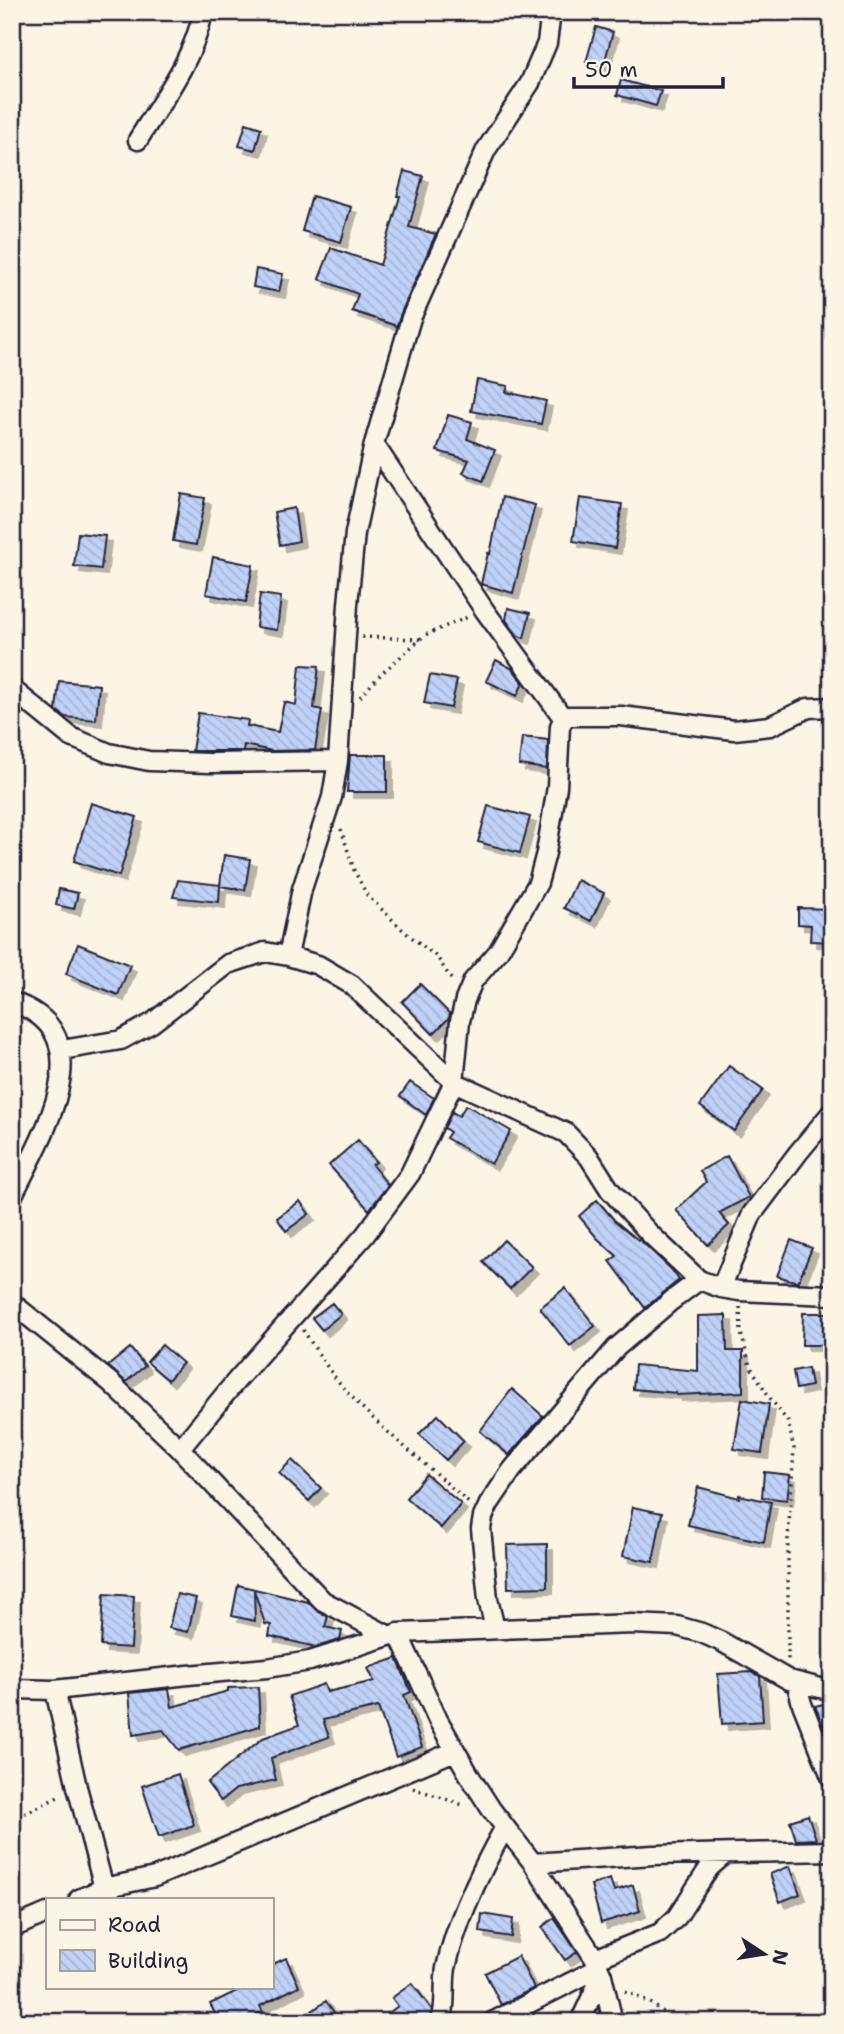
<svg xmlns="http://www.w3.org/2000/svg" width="844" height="2034" viewBox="0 0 844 2034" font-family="'Shantell Sans',sans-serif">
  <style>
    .building { fill: url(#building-back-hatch); stroke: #22223b; stroke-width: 2; filter: url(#shadow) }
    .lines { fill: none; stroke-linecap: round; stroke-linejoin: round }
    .minor-casing { stroke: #22223b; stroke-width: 23 }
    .path { stroke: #22223b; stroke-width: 3.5; stroke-dasharray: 2 5; stroke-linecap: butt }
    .minor { stroke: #fcf5e5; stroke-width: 18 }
  </style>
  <defs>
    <pattern id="building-back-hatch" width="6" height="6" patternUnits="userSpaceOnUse" patternTransform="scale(1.75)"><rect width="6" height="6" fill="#c0d2f8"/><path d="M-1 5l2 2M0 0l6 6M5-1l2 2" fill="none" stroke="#a5b4d6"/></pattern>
    <filter id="shadow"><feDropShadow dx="6" dy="6" stdDeviation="0" flood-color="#0004"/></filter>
  </defs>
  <rect width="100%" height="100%" fill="#fcf5e5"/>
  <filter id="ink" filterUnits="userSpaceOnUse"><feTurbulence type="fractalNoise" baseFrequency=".0143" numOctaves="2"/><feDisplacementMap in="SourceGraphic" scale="14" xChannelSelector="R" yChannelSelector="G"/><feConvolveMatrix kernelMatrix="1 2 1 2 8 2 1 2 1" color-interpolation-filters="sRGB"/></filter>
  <g filter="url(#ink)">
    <path class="building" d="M596,27l17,5 -10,35 -17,-5z
      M621,80l40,11 -5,15 -39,-11z
      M246,123l15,5 -6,22 -16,-4z
      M404,171l19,5 -14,51 27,7 -35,79 -4,13 -45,-15 6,-17 -39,-15 12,-31 49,17 20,-69h-3z
      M312,196l39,11 -10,35 -39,-11z
      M256,269l27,5 -4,18 -26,-5z
      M477,380l31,6 -2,6 40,9 -5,23 -70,-13z
      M448,415l24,7 -5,17 28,11 -12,31 -20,-8 6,-13 -32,-9z
      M181,494l24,4 -9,47 -23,-4z
      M502,497l33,8 -22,88 -32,-9 7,-31 2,1z
      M580,498l42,6 -7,44 -42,-7z
      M294,508l5,33 -19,4 -6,-33z
      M78,533l27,3 -4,33 -27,-3z
      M213,557l40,8 -7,37 -40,-8z
      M260,594l21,3 -4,33 -21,-3z
      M508,608l22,5 -6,25 -6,-2 -12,-16z
      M496,660l17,9 10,14 -6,13 -31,-15z
      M300,665l19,1 -5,42 8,2 -7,40 -43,1 -28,-6 -1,6h-51l6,-38 50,7 -1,6 31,6 6,-30 12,3z
      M430,675l27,5 -6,28 -27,-5z
      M59,681l40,4 -3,35 -31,-3 -9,-7z
      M522,737l26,3 -1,29 -28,-4z
      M350,755h37v37h-40z
      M91,803l46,14 -18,59 -45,-15z
      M488,806l42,11 -10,36 -42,-11z
      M224,855l26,4 -5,31 -25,-4 -1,16 -46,-5 5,-17 42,5z
      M577,880l27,13 -13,28 -27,-13z
      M59,889l19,4 -4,16 -18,-4z
      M798,908l34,1v33l-22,-1 1,-16 -13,-1z
      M78,944l52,21 -12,30 -52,-21z
      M420,984l30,30 -1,4 -16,16 -31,-32z
      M729,1066l34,24 -29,41 -34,-25z
      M410,1082l24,16 -8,17 -26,-19z
      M466,1105l45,26 -20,33 -45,-26 4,-6 -6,-4 8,-16 7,4z
      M358,1140l18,22 -4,3 16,20 -19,25 -40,-45z
      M727,1156l22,41 -30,16 10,12 -21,20 -32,-35 30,-28 -6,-11z
      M597,1200l17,20 24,20 1,-1 33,31 7,10 -34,28 -35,-47 7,-5 -20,-18 -18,-22z
      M300,1201l9,13 -23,17 -9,-13z
      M504,1240l28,27 -22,22 -27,-27z
      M791,1240l21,8 -14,34 -21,-6z
      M565,1288l30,38 -25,20 -30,-38z
      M332,1303l9,11 -19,16 -10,-12z
      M803,1313h29v32h-30z
      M726,1315l1,36h16v41l-67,3v-2l-43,-4 2,-24 63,6v-55z
      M162,1345l21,18 -15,17 -21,-18z
      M130,1348l15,18 -19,16 -18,-16z
      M808,1368l3,18 -15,3 -3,-18z
      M512,1389l31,27 -34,39 -29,-24z
      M742,1399l27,5 -7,49 -28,-4z
      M438,1415l26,26 -18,19 -27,-26z
      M292,1460l29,28 -12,13 -30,-28z
      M764,1472l26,3 -3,25 -25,-3z
      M426,1474l35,30 -20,24 -35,-30z
      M698,1487l41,11v-3l32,7 -7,40 -76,-17z
      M633,1507l29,6 -9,49 -30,-6z
      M547,1544v43l-39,1 -1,-43z
      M238,1585l70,17 9,9 11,5 -3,11 17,4 -2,9 -24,7 -47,-11 2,-11 -6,-1 -11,-34 1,31 -23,-5z
      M104,1594l30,2 -3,52 -30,-2z
      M177,1594l19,4 -8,34 -19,-4z
      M397,1658l14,34 -7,3 18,52 -26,10 -18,-50 -55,13 6,17 -58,21 5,22 -40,9 -15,12 -14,-18 56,-45 36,-13 -10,-29 35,-12 3,8 47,-11 -6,-13z
      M751,1672l9,4 3,45 -41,3 -4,-50z
      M258,1687l2,39 -81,24 -16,-20 -30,5 -4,-42 40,-4 3,18 56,-16v-3z
      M832,1702v46l-17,-42z
      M178,1774l16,51 -35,12 -17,-51z
      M808,1815l8,24 -20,1 -6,-19z
      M790,1866l10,28 -20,8 -10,-28z
      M610,1879l4,12 19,-6 7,26 -39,12 -10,-38z
      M482,1914l31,5 -2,18 -31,-5z
      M554,1918l23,34 -12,8 -23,-33z
      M518,1956l16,32 -33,17 -16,-32z
      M286,1958l13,28 -39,20 3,6 -21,10h-23l-9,-18 35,-17h26v-22z
      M412,1983l20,27 -3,10 -3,2h-50l22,-16 -6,-8z
      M326,2001l15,21h-22l-7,-11z"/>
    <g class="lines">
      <g class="minor-casing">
        <path id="minor" d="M138,140c24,-40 56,-81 65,-128
          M374,444l111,167 79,108
          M12,689l59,48 38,16 40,8 61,2 128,-2
          M288,956l14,-67 30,-92 6,-36 10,-157 7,-71 19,-89 37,-126 75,-168 44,-67 17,-40 4,-31
          M12,1002c96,32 28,137 0,195
          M62,1050l59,-10 31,-17 76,-59 37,-12 23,4 30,9 34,20 102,97 112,51 23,24 21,33 40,44 49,46 22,8 18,3 93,4
          M721,1288l31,-74 46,-61 34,-41
          M12,1303l98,79 70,67 143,152 66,35
          M180,1449l56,-68 129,-146 45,-61 44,-92 6,-61 5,-21 8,-19 25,-29 40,-69 8,-30 11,-66 3,-61 4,-7 5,-3h52l113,14 36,-4 38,-18 24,-1
          M495,1629l-7,-30 -7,-70 2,-12 6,-13 23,-34 104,-122 55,-47 28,-21
          M398,1633l40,87 33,58 20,31 42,54 62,96 7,16 11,47
          M796,1682l6,22 30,75
          M12,1689l43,1 133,-15 79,-7 43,-7 88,-28 234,-9 45,2 25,7 20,9 67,38 43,11
          M55,1690l22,97 27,101
          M533,1863l120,-8 179,-4
          M79,1899l25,-11 51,-11 300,-126
          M12,1928l35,-15
          M595,1959l65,-26 17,-16 32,-49 16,-14
          M440,2022c7,-13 3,-38 6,-54 10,-47 36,-100 59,-141
          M492,2022l107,-54
          M580,2022l22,-47"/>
      </g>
      <path class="path" d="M362,637l59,2
        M360,697l21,-23 44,-39 43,-18
        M341,829l13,41 13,25 38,37 32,25 16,25
        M740,1307l1,26 9,33 20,32 18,24 6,27 -6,90v121
        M303,1330c14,21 27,43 44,62 38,41 83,75 124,113
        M413,1788l53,18
        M12,1820l50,-25
        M625,1991l27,13 25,18"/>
      <use href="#minor" class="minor"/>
    </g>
  </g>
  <rect width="844" height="2034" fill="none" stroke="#fcf5e5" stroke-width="42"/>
  <rect x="21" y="21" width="802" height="1992" fill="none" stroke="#22223b" stroke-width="2.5" filter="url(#ink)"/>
  <rect x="46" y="1898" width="228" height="91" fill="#fcf5e5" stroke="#a5a1a1" stroke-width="2"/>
  <rect x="60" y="1920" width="35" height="10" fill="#fcf5e5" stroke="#a5a1a1" stroke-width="2"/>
  <text x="108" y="1932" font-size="21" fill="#22223b">Road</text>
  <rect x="60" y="1950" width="35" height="21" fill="url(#building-back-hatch)" stroke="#a5a1a1" stroke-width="2"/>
  <text x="108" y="1968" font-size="21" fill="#22223b">Building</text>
  <g transform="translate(764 1954) rotate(102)" stroke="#fcf5e5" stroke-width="5" paint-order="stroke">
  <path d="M0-5L12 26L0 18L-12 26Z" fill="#22223b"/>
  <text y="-10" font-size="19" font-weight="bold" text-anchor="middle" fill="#22223b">N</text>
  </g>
  <path d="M574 77v10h149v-10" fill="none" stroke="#22223b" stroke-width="3.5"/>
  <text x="585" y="77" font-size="21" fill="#22223b" stroke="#fcf5e5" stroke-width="5" paint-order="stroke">50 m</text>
</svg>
